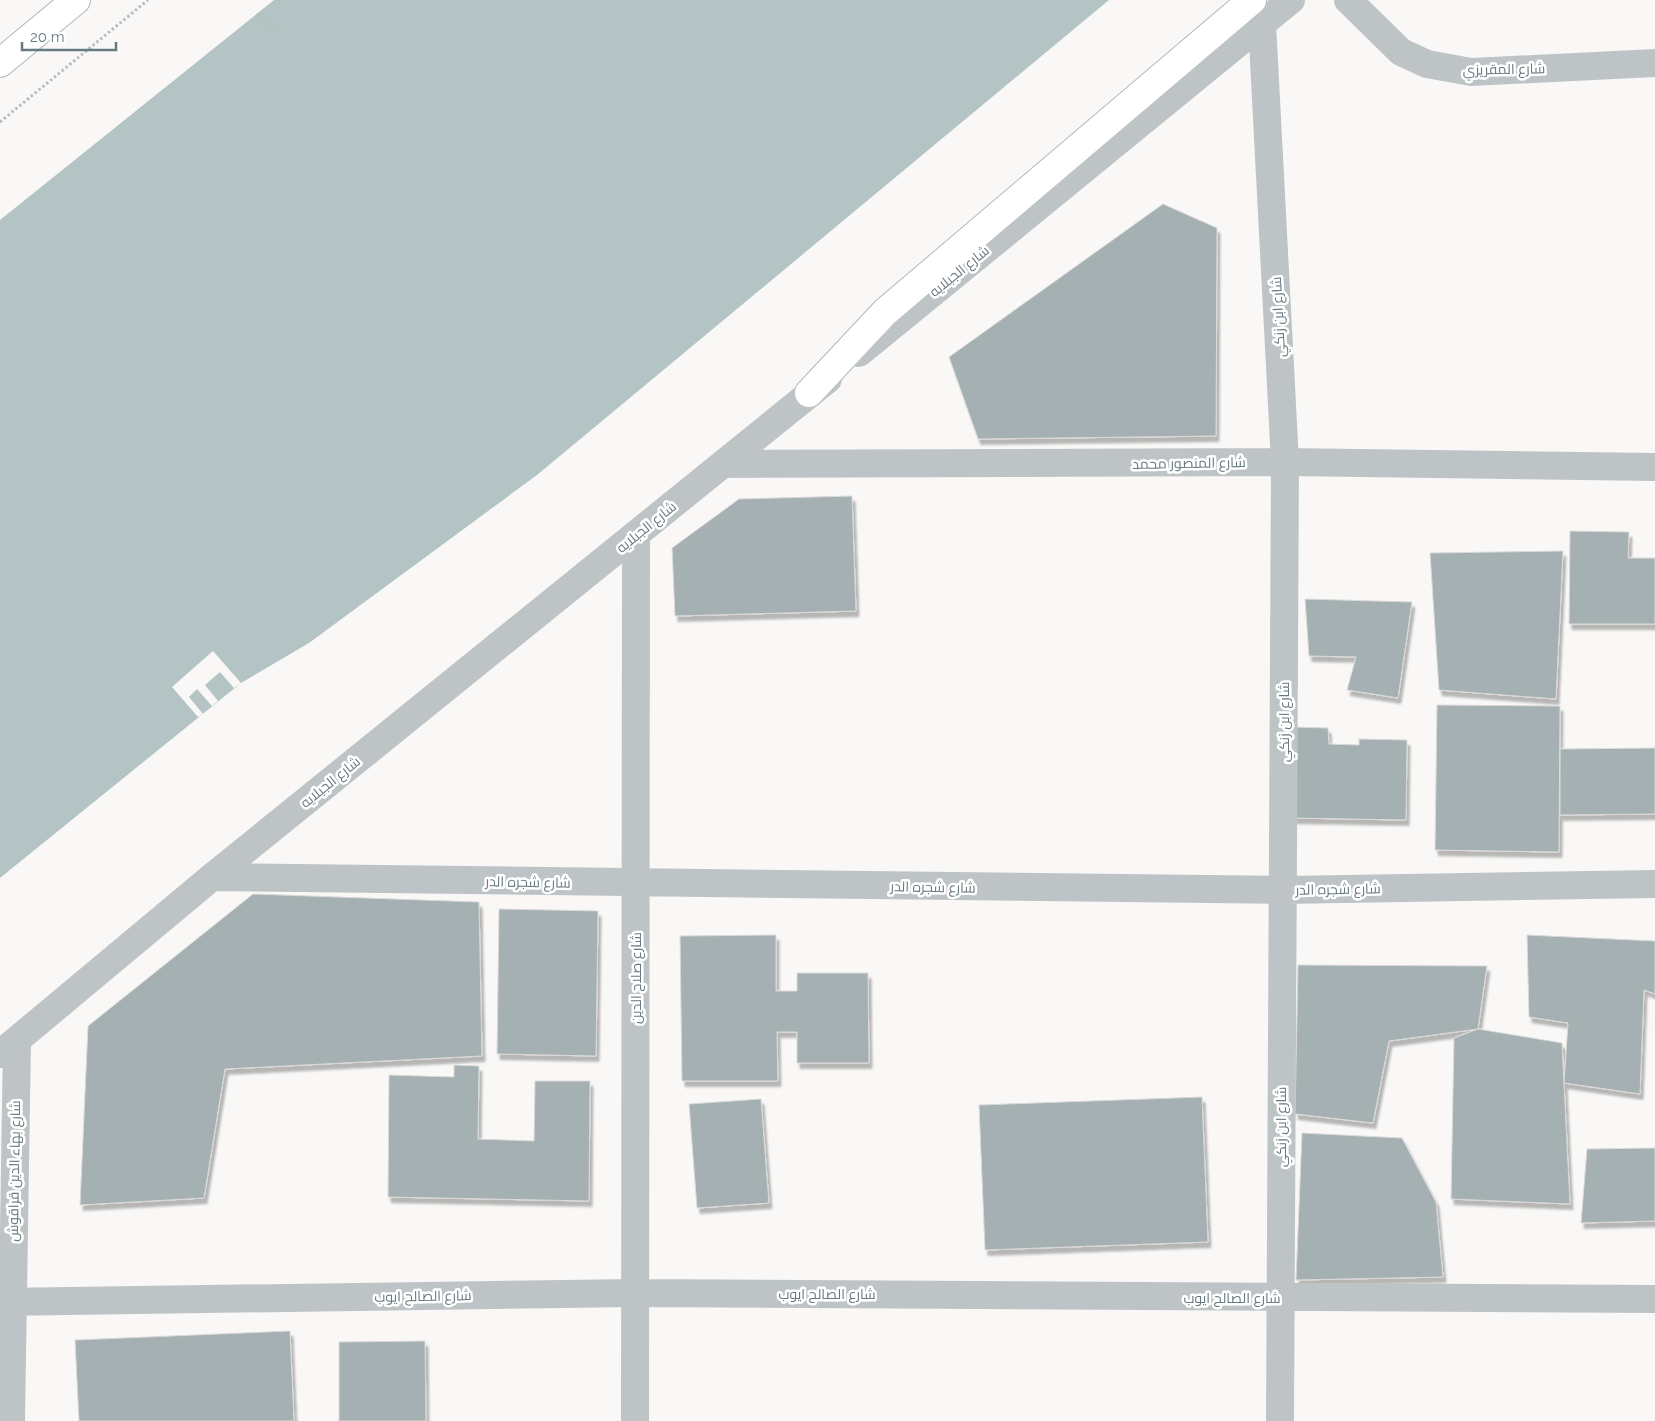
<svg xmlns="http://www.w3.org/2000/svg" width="1655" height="1421" viewBox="0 0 1655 1421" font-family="Raleway,Cairo,sans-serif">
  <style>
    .water { fill: #b4c4c4 }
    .pier { fill: #f9f8f7 }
    .building { fill: #a5b0b3; stroke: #dbdad9; filter: url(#shadow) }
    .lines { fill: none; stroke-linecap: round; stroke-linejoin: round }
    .major-casing { stroke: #b0b7b9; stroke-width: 30 }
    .highway-casing { stroke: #b2b8ba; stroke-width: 30 }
    .path { stroke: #b9bdbf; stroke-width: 3; stroke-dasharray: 2.5 2.5; stroke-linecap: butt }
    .minor { stroke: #bec4c6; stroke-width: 28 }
    .major { stroke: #fff; stroke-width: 28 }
    .highway { stroke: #fff; stroke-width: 28 }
    .labels { text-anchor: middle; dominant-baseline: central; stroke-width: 5; stroke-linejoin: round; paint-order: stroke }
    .street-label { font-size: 14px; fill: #667a7f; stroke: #fff }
  </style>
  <defs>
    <filter id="shadow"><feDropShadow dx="3" dy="5.5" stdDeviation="1" flood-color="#0004"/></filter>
  </defs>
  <rect width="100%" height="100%" fill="#f9f8f7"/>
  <path class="water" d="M274,0h835l-572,475 -228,168 -68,40 -241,195v-658z"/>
  <path class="pier" d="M213,651l28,32 -7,5 -14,-16 -15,13 13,16 -6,5 -15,-17 -8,8 14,17 -5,3 -26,-30z"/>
  <path class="building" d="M1163,204l54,24 -1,208 -238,3 -29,-82z
    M852,496l4,115 -181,5 -3,-68 67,-49z
    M1570,531l59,1 -1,26h27v66h-86z
    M1563,551l-7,148 -117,-9 -9,-137z
    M1305,599l107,3 -14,96 -51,-8 9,-33 -47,-1z
    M1437,705l123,1 -1,146 -124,-2z
    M1294,727l34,1 1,16 30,1v-6l48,1 -1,80 -113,-2z
    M1655,748v66l-95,1v-66z
    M253,894l226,8 3,154 -257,13 -21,129 -124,7 8,-179z
    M499,909l99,2 -2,145 -99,-2z
    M776,935v56h21v-18h71l1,90h-72v-31h-20l1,49h-96l-2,-145z
    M1527,935l128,6v53l-11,-4 -4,104 -76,-11 4,-60 -39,-6z
    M1298,965l189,1 -9,63 -89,12 -16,82 -78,-9z
    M1478,1029l84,14 8,161 -119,-5 3,-161z
    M454,1065l25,1 -1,73 56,2 1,-60h55l-1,120 -201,-4 1,-122 65,2z
    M1202,1097l6,145 -223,8 -6,-145z
    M761,1099l8,104 -72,5 -8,-104z
    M1302,1133l100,5 34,64 7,75 -147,3z
    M1655,1148v73l-74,2 6,-74z
    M290,1331l4,90h-215l-4,-81z
    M425,1341l1,80h-87v-79z"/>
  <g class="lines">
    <g class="major-casing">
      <path id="major" d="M0,63l76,-63"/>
    </g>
    <g class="highway-casing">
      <path id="highway" d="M809,393l76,-81 367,-312"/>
    </g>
    <path class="path" d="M257,14l18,17
      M0,122l148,-122"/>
    <path class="minor" d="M1348,0l53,52 26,12 44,8 184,-9
      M1262,23l23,439 -5,959
      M859,353l432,-353
      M723,464l562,-2 370,5
      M212,877l1071,13 372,-6
      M0,1054l212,-177 616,-498
      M0,1302l635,-9 1020,6
      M11,1421l6,-381
      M635,1421l1,-886"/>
    <use href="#major" class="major"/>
    <use href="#highway" class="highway"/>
  </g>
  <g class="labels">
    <g class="street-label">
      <text transform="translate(1504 69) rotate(-1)">شارع المقريزي</text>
      <text transform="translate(959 271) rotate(-39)">شارع الجبلايه</text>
      <text transform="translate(1278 317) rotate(-93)">شارع ابن زنكي</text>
      <text transform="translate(1189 463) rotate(-1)">شارع المنصور محمد</text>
      <text transform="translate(646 527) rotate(-39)">شارع الجبلايه</text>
      <text transform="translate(1284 722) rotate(-90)">شارع ابن زنكي</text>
      <text transform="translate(330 782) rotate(-39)">شارع الجبلايه</text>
      <text transform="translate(528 882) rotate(1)">شارع شجره الدر</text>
      <text transform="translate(933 887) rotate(1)">شارع شجره الدر</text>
      <text transform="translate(1338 889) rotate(-1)">شارع شجره الدر</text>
      <text transform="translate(636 978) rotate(-90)">شارع صلاح الدين</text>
      <text transform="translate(1281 1127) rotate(-90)">شارع ابن زنكي</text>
      <text transform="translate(14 1171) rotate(-89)">شارع بهاء الدين قراقوش</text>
      <text x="827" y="1294">شارع الصالح ايوب</text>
      <text transform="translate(423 1296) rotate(-1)">شارع الصالح ايوب</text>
      <text x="1232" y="1298">شارع الصالح ايوب</text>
    </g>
  </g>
  <path d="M22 42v8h94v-8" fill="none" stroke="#667a7f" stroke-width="2.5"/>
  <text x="30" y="42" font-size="15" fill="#667a7f" stroke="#ffffff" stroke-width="4" paint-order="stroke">20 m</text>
</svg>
